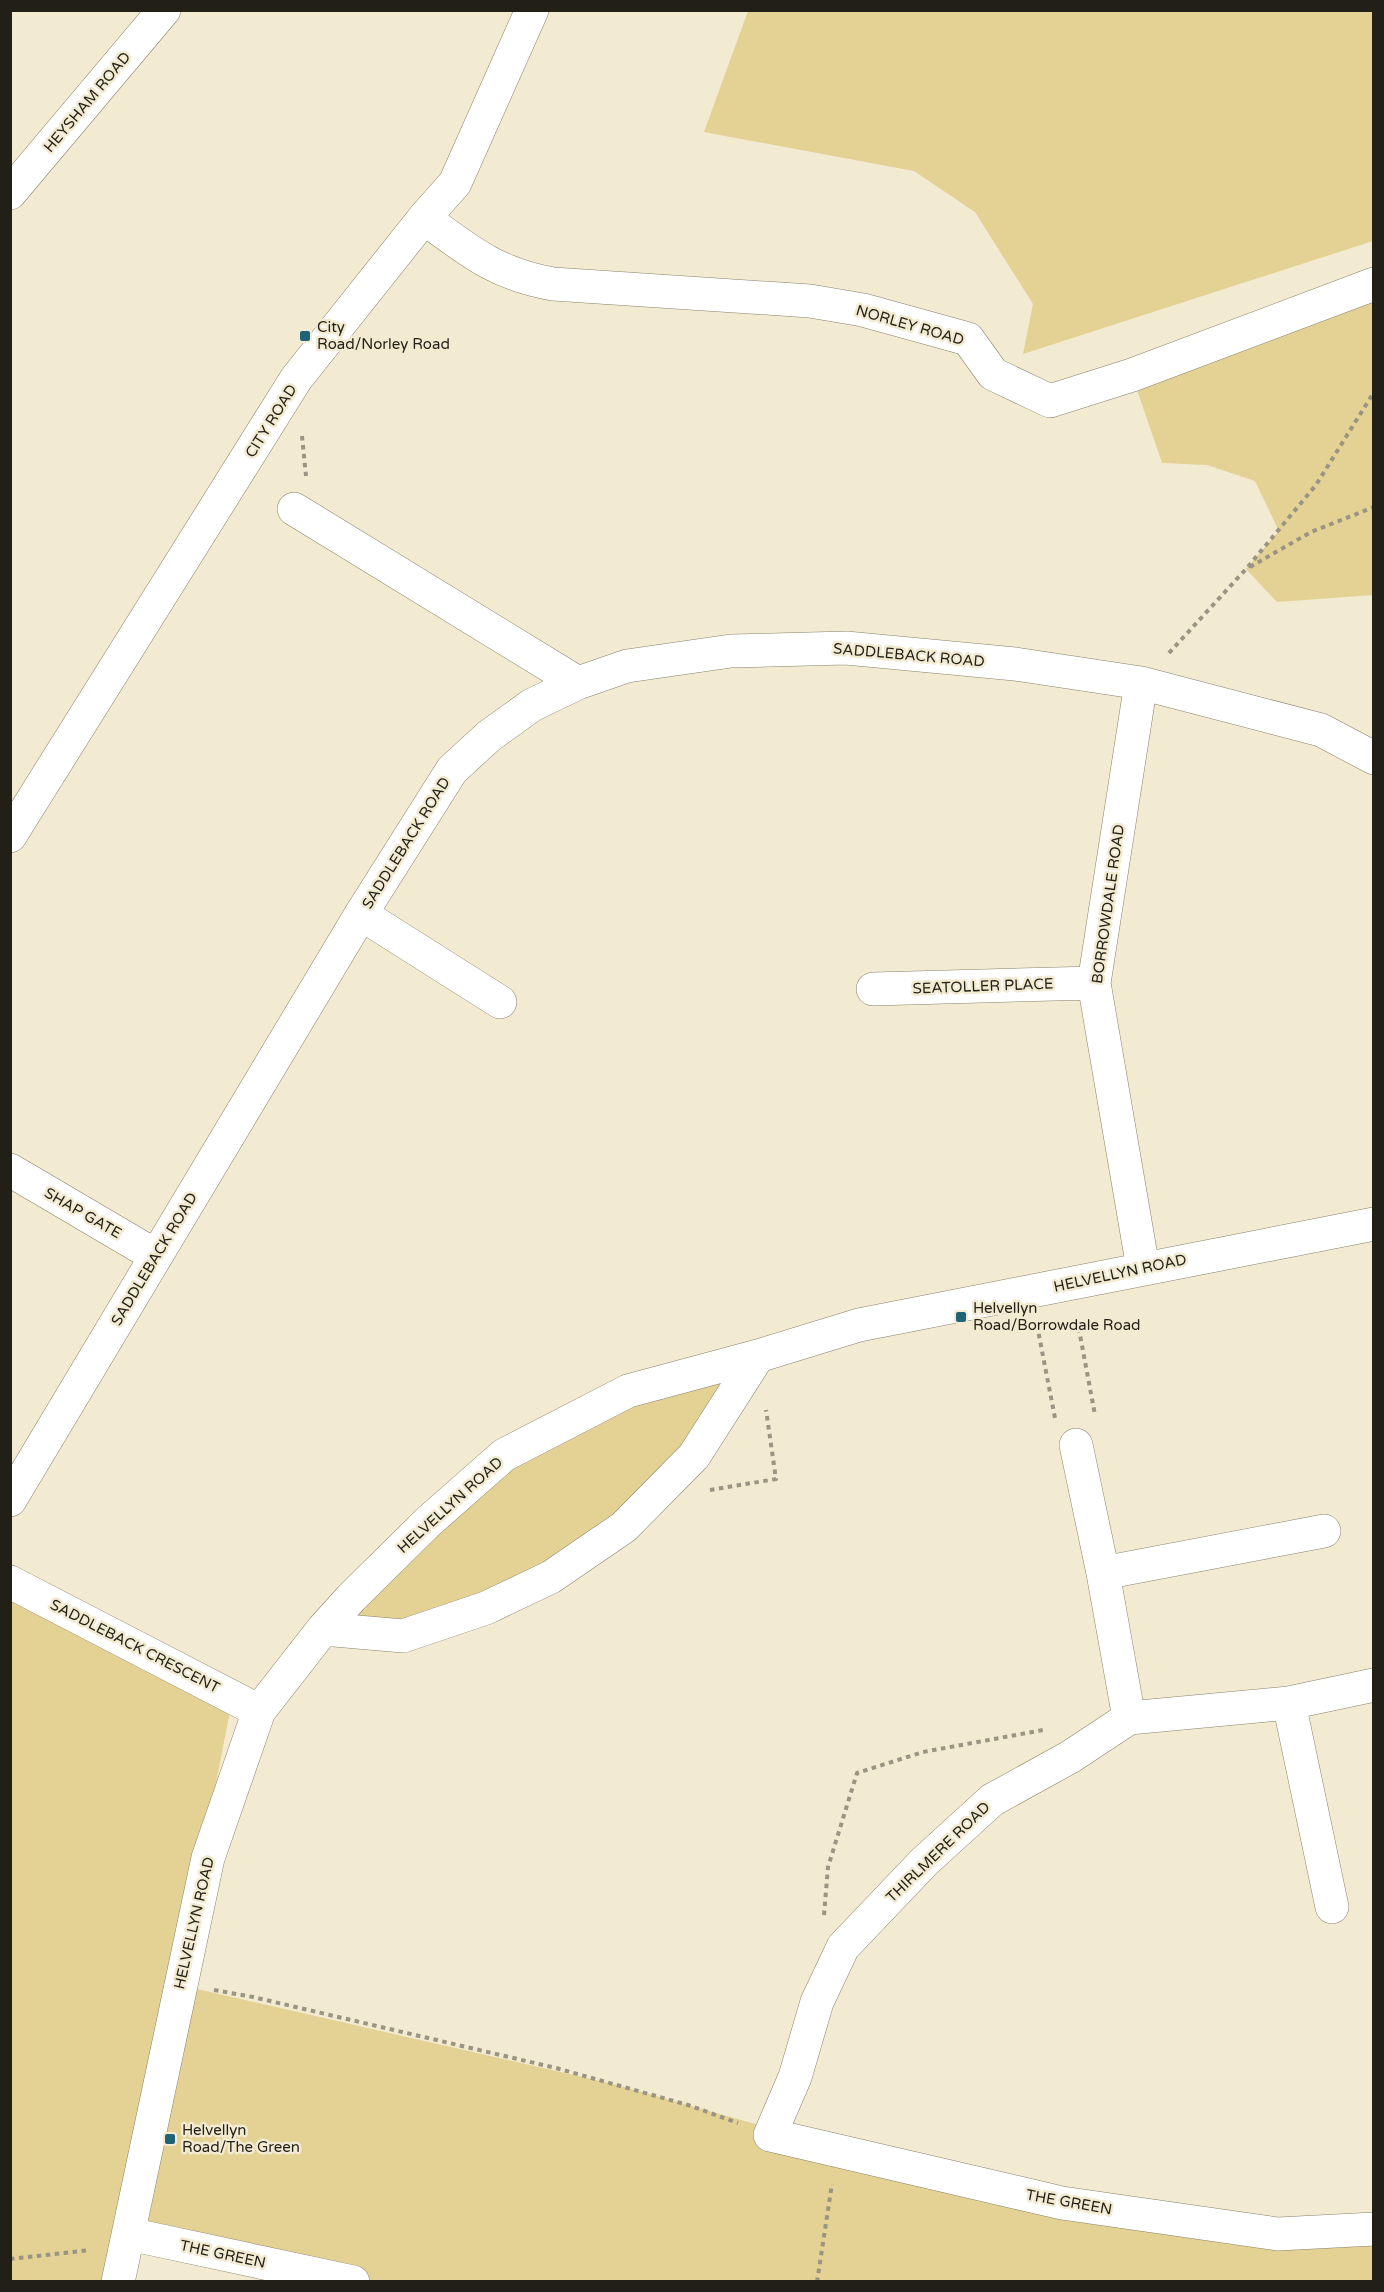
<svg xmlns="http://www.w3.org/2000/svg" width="1384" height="2292" viewBox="0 0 1384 2292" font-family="'Varela Round',sans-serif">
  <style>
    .green { fill: #e4d194 }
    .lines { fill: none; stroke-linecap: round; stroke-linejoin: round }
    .minor-casing { stroke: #88826b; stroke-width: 34 }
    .path { stroke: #9a9482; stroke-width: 4; stroke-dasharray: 4.5 4.5; stroke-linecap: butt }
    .minor { stroke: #fff; stroke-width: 33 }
    .poi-dot { fill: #1f6375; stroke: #f2ead1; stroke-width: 2 }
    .labels { text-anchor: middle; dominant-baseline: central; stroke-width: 5; stroke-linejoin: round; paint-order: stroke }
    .street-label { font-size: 15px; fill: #221f16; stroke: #f2ead1 }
    .poi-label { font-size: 15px; fill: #221f16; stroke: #f2ead1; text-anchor: start }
  </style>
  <rect width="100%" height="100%" fill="#f2ead1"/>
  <path class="green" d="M748,11h625v230l-350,113 10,-50 -58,-92 -61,-41 -210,-39z
    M1373,284v311l-96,7 -31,-33 33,-38 -24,-50 -48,-16 -45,-2 -30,-88z
    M758,1356l-108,145 -112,82 -135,53 -80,-7 147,-144 146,-88z
    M10,1601l223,95 -115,585h-107z
    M179,1985l438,100 301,85 360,64 95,-5 1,52 -1016,1 -215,-45z"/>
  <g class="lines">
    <g class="minor-casing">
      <path id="minor" d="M10,193l154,-183
        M424,218c45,33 72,56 129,66l257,17 53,9 105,29 25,35 57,27 82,-26 242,-91
        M294,509l284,174
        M1141,683l-47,300 49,285
        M10,836l286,-457 128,-161 31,-35 77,-173
        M361,914l139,88
        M873,989l221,-6
        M10,1170l146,86
        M1076,1445l27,128
        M10,1500l351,-586 91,-144 37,-34 43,-31 46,-22 49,-17 104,-15 115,-3 169,16 126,19 180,47 53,28
        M10,1582l249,129
        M323,1629l80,7 83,-28 65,-31 73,-50 70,-71 64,-100
        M1374,1685l-85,18 -160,15 -59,39 -78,43 -68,62 -81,85 -26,55 -22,75 -25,58 292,68 216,31 96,-5
        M1289,1703l43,204
        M1129,1718l-26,-145 221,-42
        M129,2234l224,48
        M118,2282l90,-424 51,-147 64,-82 28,-31 77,-76 76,-67 124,-64 130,-35 101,-31 515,-101"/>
    </g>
    <path class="path" d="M302,436l4,40
      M1250,567l61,-35 63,-25
      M1169,653l77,-84 70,-84 58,-93
      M1077,1319l18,96
      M1037,1325l18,93
      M710,1490l66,-11 -10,-69
      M824,1915l4,-48 29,-94 66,-21 120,-22
      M214,1990l39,7 303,71 132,37 50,18
      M10,2259l80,-9
      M817,2282l15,-98"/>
    <use href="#minor" class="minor"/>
  </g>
  <g class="poi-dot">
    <rect x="299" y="330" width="12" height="12" rx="3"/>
    <rect x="955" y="1311" width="12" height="12" rx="3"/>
    <rect x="164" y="2133" width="12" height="12" rx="3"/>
  </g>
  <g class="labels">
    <g class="street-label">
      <text transform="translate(87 102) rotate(-50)">HEYSHAM ROAD</text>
      <text transform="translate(910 325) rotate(16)">NORLEY ROAD</text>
      <text transform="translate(271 421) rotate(-58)">CITY ROAD</text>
      <text transform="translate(909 655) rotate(5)">SADDLEBACK ROAD</text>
      <text transform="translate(406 843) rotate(-58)">SADDLEBACK ROAD</text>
      <text transform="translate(1108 904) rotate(-82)">BORROWDALE ROAD</text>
      <text transform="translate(983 986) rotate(-2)">SEATOLLER PLACE</text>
      <text transform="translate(83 1213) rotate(30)">SHAP GATE</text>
      <text transform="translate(154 1259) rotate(-59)">SADDLEBACK ROAD</text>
      <text transform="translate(1120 1273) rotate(-12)">HELVELLYN ROAD</text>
      <text transform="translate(450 1505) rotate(-42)">HELVELLYN ROAD</text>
      <text transform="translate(135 1646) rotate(27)">SADDLEBACK CRESCENT</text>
      <text transform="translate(938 1852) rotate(-44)">THIRLMERE ROAD</text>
      <text transform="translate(194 1923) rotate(-77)">HELVELLYN ROAD</text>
      <text transform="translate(1069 2202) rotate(10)">THE GREEN</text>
      <text transform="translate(223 2254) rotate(12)">THE GREEN</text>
    </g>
    <g class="poi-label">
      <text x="317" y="327">City<tspan x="317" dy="17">Road/Norley Road</tspan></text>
      <text x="973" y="1308">Helvellyn<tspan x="973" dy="17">Road/Borrowdale Road</tspan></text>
      <text x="182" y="2130">Helvellyn<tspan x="182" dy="17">Road/The Green</tspan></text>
    </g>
  </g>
  <rect width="1384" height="2292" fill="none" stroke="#221f16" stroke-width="24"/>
</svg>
